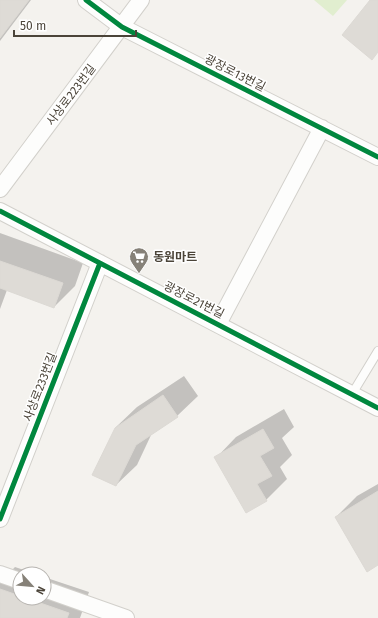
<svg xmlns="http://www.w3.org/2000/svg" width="378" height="618" viewBox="0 0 378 618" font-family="'Fira Sans','Noto Sans KR',sans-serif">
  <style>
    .green { fill: #e1eecf }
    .shadow { fill: #0003 }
    .building { fill: #dedbd6; stroke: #dcd9d4 }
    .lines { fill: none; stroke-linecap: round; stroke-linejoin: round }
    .service-casing { stroke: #d2d0cb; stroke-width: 10 }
    .minor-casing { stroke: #d2d0cb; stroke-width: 18 }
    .service { stroke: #fdfdfc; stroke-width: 8 }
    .minor { stroke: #fdfdfc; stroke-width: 16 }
    .cycleway-casing { stroke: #fff; stroke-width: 8 }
    .cycleway { stroke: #00873e; stroke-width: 5 }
    .labels { text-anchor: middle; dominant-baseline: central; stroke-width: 3; stroke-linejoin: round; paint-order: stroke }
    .street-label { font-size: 12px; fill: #4b4439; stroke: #fff }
    .poi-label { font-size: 12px; font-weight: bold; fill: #4b4439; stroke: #fff; text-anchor: start }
  </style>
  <rect width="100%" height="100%" fill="#f4f2ee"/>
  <path class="green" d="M314,0h33l-14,16z"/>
  <path class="shadow" d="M0,0h31l-31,41z
    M0,233l83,30 -8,23 -21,21 -47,-17 -7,19z
    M184,376l14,20 -21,20 -25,17 -15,32 -21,20 -1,-57 22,-21z
    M284,409l10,18 -12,11 10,17 -12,12 7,12 -21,21 -50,-42 20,-21z
    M378,484v80l-42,-47 21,-21z
    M15,567l21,7h-16v24h24v-21l45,15 -9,26h-80v-36z"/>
  <path class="building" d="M0,0h29l-29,38z
    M370,0h8v52l-6,8 -30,-25z
    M0,261l63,22 -9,25 -54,-20z
    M163,395l15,22 -42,28 -20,41 -24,-11 23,-47z
    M263,429l11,19 -14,8 12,20 -15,8 10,17 -21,12 -32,-56z
    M378,491v74l-11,7 -32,-55z
    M0,589l20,7v2h6l43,15 -2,5h-67z"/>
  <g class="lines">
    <g class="service-casing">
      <path id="service" d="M352,394l26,-43"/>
    </g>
    <g class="minor-casing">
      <path id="minor" d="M86,0l36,27 256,130
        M0,189l141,-189
        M0,211l378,197
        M218,324l104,-196
        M0,519l100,-256
        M0,574l20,7
        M44,589l82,29"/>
    </g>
    <use href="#service" class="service"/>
    <use href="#minor" class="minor"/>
    <g class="cycleway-casing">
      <path id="cycleway" d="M86,0l36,27 256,130
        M0,211l378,197
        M0,519l100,-256"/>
    </g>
    <use href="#cycleway" class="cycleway"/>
  </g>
  <defs>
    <g id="supermarket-pin" transform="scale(1)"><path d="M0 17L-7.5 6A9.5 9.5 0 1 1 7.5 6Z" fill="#868178" stroke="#fff"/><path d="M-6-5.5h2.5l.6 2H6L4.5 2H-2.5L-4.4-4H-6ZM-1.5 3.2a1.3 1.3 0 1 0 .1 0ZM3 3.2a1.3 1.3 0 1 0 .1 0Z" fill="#fff"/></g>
  </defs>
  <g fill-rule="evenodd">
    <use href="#supermarket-pin" x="139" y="257"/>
  </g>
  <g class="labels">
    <g class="street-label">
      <text transform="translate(235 73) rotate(27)">광장로13번길</text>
      <text transform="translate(71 95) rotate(-53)">사상로223번길</text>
      <text transform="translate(194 300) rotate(27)">광장로21번길</text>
      <text transform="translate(40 387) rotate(-69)">사상로233번길</text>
    </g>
    <g class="poi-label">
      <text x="153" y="257">동원마트</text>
    </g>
  </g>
  <g transform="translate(32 586) rotate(117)"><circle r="19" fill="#ffffff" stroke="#b7b4b0"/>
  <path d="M0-3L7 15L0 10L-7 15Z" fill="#868178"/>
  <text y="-6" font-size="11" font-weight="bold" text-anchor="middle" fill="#4b4439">N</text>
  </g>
  <path d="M14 30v6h122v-6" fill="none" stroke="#4b4439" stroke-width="2"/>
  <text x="20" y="30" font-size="12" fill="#4b4439" stroke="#ffffff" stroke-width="3" paint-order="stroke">50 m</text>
</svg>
